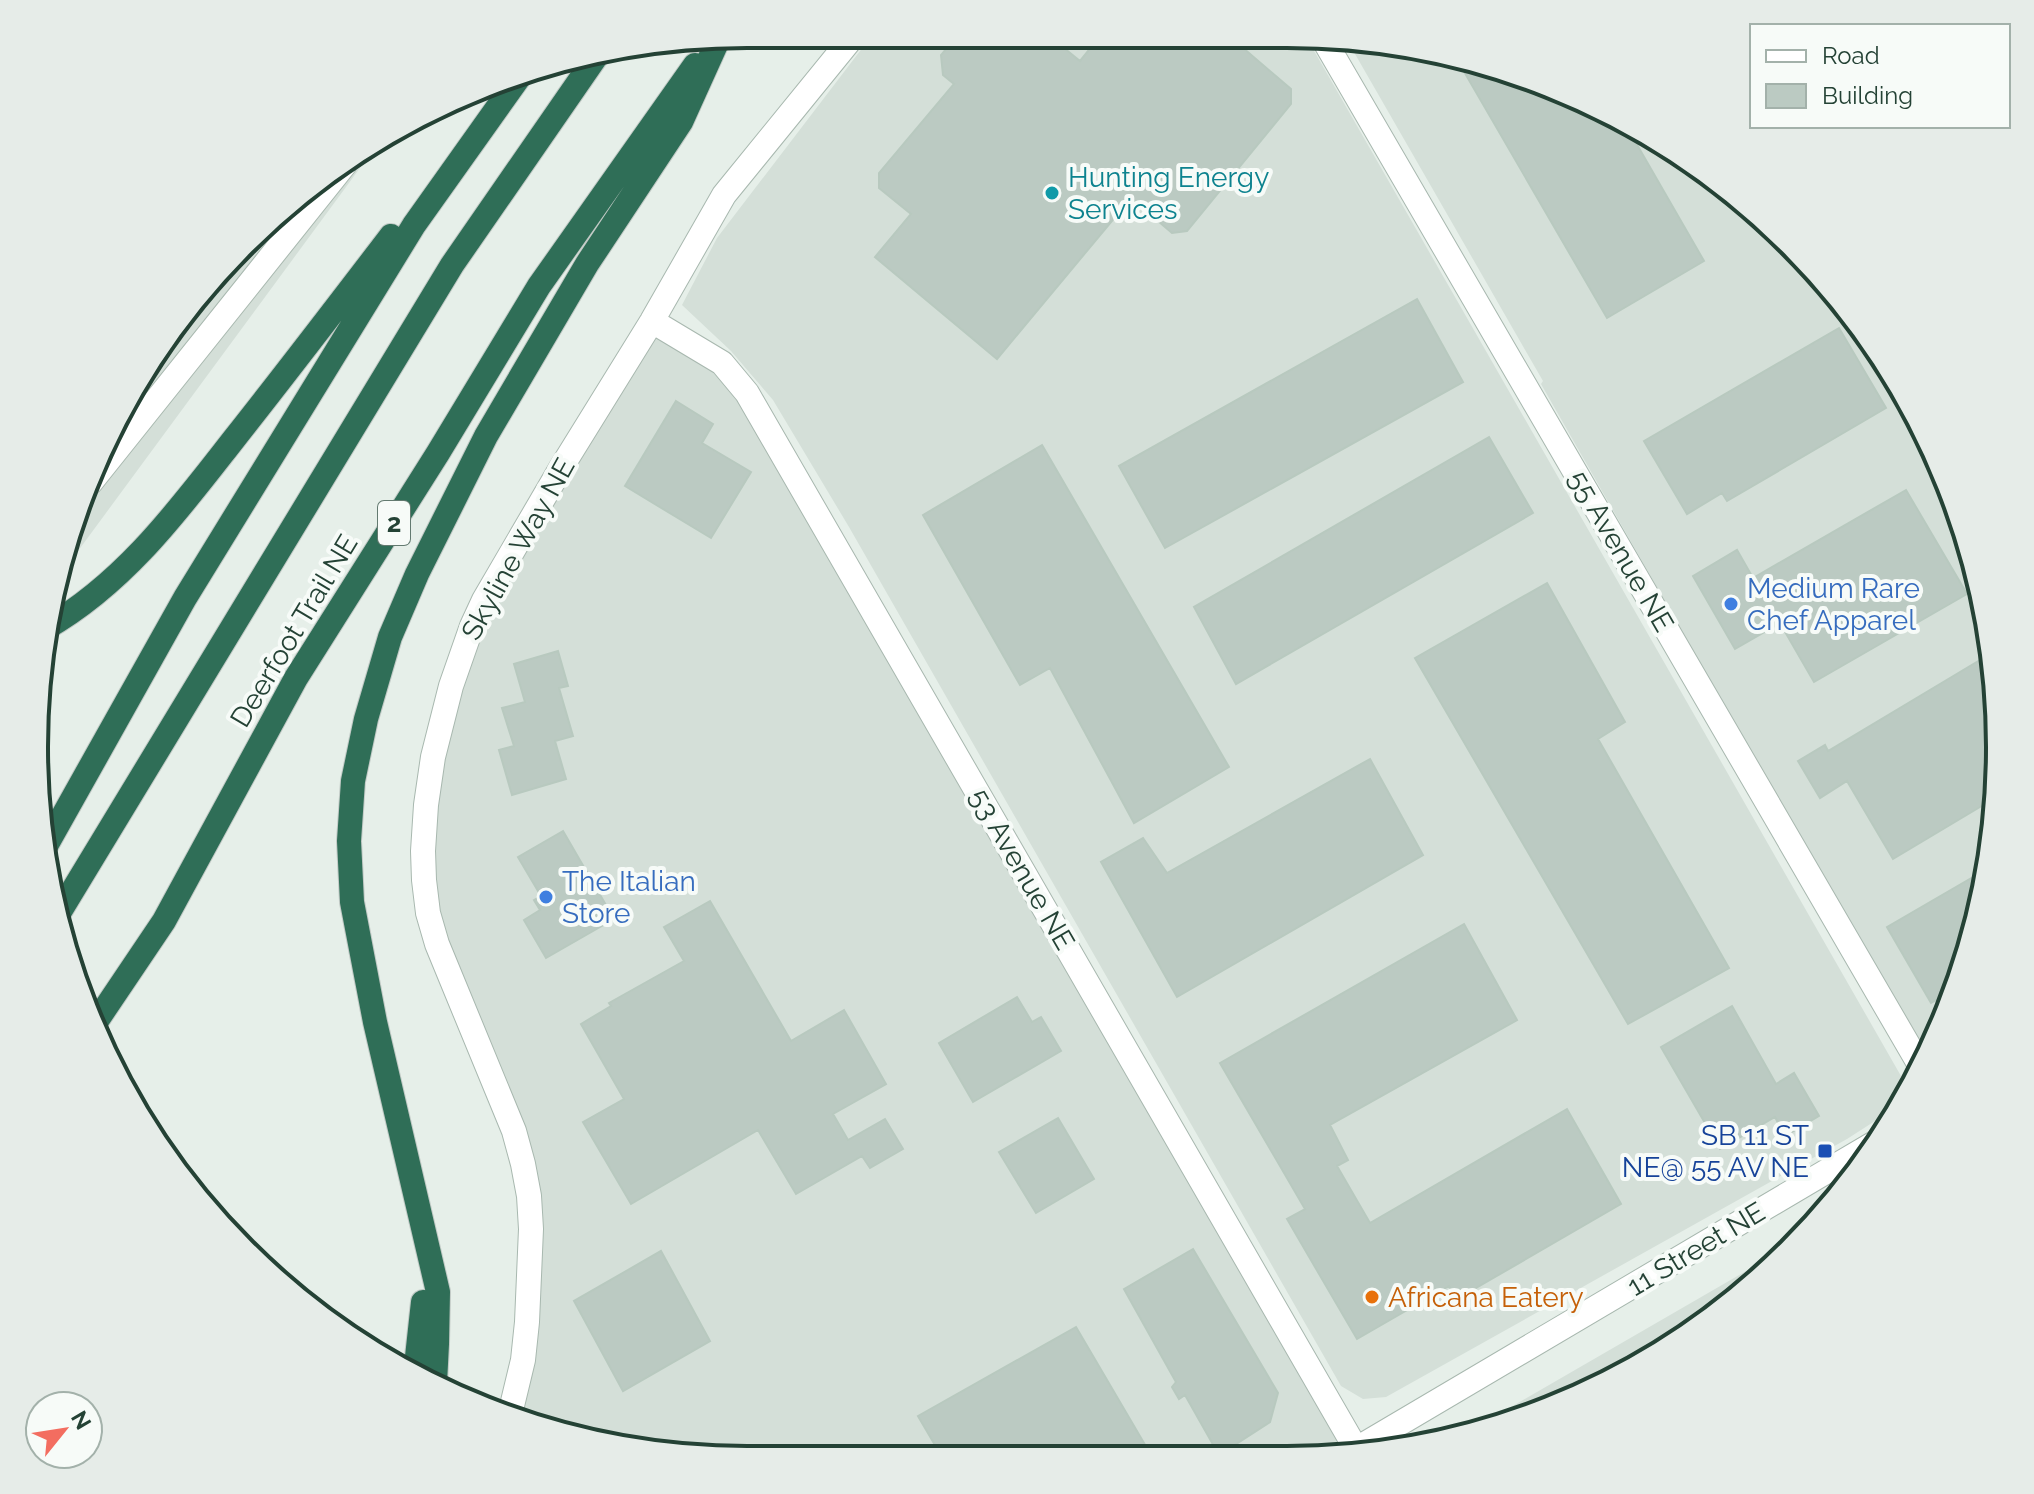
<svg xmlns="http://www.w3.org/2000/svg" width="2034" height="1494" viewBox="0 0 2034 1494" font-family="Raleway,sans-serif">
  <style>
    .built { fill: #d4dfd8 }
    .building { fill: #bbcac2; stroke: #b8c9bf; stroke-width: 2 }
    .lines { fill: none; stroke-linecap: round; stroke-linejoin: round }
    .minor-casing { stroke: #a8b8af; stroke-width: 26 }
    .highway-casing { stroke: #c2cac6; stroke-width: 26 }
    .minor { stroke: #fff; stroke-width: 24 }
    .highway { stroke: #2f6e57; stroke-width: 24 }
    .culture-dot { fill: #0f9aa8; stroke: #f7fbf8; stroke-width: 3 }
    .shop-dot { fill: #3f7fe0; stroke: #f7fbf8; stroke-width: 3 }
    .transit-dot { fill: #1a4fb4; stroke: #f7fbf8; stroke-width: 3 }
    .food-dot { fill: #e8710a; stroke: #f7fbf8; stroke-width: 3 }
    .labels { text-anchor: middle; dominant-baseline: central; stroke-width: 8; stroke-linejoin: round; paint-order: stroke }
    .shield { fill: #f7fbf8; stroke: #637a70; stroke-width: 2 }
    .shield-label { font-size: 26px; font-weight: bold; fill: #244235 }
    .culture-label { font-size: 28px; fill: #0d838f; stroke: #f7fbf8; text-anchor: start }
    .street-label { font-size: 28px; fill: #244235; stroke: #f7fbf8 }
    .shop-label { font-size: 28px; fill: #366cbe; stroke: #f7fbf8; text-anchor: start }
    .transit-label { font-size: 28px; fill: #164399; stroke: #f7fbf8; text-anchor: end }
    .food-label { font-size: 28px; fill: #c56008; stroke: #f7fbf8; text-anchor: start }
    .rim { fill: none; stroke: #244235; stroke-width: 4 }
  </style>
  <rect width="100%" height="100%" fill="#e6efe9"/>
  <path class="built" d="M873,34l432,1 596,1041 -12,36 -42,27 -461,258 -23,2 -22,-13 -492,-859 -76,-127 -42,-49 -49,-46 35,-67z
    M1342,37l129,21 212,96 170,159 74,119 49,131 22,138 -4,140 -32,136 -34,74 -17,-18 -370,-649 2,-3 -192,-334h-4z
    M385,134l-307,417 -12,4 42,-124 135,-188z
    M652,321l70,42 626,1091 -648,4 -138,-22 -52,-22 19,-218 -92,-252 -14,-93 41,-205z
    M1798,1241l-77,72 -162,93 -86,23z"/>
  <path class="building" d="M958,35h90l32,26 21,-26h127l63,54v15l-104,127 -15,2 -41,-35 -134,161 -122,-102 36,-43 -32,-26v-15l75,-89 -11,-9 -2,-20z
    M1455,56l16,2 157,71 76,132 -97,57z
    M1417,299l46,83 -298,166 -46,-82z
    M1839,328l47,80 -159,93 -5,-8 -35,21 -43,-73z
    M676,401l37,23 -11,19 49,29 -40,66 -86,-52z
    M1489,437l44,76 -297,171 -42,-77z
    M1042,445l187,322 -95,56 -84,-155 -30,17 -97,-170z
    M1906,490l61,104 -153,88 -34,-59 -45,26 -42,-73 44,-26 16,28z
    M1547,583l78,139 -27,17 131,229 -101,56 -213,-366z
    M558,651l10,35 -9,2 14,48 -18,5 11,38 -54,16 -13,-45 15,-4 -12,-38 23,-6 -11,-38z
    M1985,657l8,13 5,31 -3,97 -102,61 -46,-78 -27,17 -22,-37 27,-16 3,6z
    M1370,759l53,96 -246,142 -76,-135 42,-24 24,35z
    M563,831l51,88 -68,39 -22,-38 16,-10 -6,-10 7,-4 -23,-39z
    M1987,869l-25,108 -5,11 -26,15 -44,-76z
    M710,901l81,140 53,-31 42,74 -53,30 15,26 37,-21 18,30 -33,19 -8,-12 -66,38 -38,-64 -127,74 -48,-82 41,-23 -43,-75 30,-18 -2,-3 75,-42 -20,-34z
    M1464,924l53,96 -187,105 18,35 -11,6 33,57 197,-114 54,95 -164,95 -8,-13 -92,53 -70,-120 18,-10 -85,-146z
    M1017,997l15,25 9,-5 20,34 -88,51 -34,-59z
    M1732,1006l44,78 18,-11 25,43 -34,20 -10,-19 -55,32 -59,-102z
    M1058,1118l36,61 -58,34 -37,-61z
    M1193,1249l85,144 -8,29 -51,33 -34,-60 -6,4 -7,-12 4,-5 -52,-93z
    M661,1251l49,90 -87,50 -49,-90z
    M1076,1327l75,128 -209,2 -24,-41z"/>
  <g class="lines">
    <g class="minor-casing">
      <path id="minor" d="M1321,35l600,1032
        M652,321l70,42 25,30 612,1061
        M91,482l254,-318
        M510,1414l13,-54 4,-38 4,-93 -2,-33 -6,-32 -9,-33 -77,-187 -9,-31 -4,-33 -1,-29 3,-46 7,-48 18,-71 21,-60 12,-26 77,-132 91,-147 72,-126 131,-161
        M1348,1454l530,-313"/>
    </g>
    <g class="highway-casing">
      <path id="highway" d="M46,628c79,-45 134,-120 188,-189 53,-67 105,-135 157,-203
        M46,846l139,-248 229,-373 106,-149
        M59,913l393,-648 146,-211
        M96,1022l68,-101 132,-243 142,-225 101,-167 156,-221
        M415,1375l8,-73
        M435,1383l2,-39 1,-52 -63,-270 -23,-120 -3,-61 4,-60 13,-62 24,-82 27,-63 69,-138 101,-172 94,-142 38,-84"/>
    </g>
    <use href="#minor" class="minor"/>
    <use href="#highway" class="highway"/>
  </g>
  <circle class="culture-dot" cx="1052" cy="193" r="8"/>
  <g class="shop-dot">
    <circle cx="1731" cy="604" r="8"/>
    <circle cx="546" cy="897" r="8"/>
  </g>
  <rect class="transit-dot" x="1817" y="1143" width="16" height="16" rx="4"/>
  <circle class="food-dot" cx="1372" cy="1297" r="8"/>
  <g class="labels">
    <rect class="shield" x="378" y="501" width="32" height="44" rx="6"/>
    <g class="shield-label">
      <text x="394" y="523">2</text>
    </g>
    <g class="culture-label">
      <text x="1068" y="177">Hunting Energy<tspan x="1068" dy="32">Services</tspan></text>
    </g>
    <g class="street-label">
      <text transform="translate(518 549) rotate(-61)">Skyline Way NE</text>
      <text transform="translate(1621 551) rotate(60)">55 Avenue NE</text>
      <text transform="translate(294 631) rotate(-59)">Deerfoot Trail NE</text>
      <text transform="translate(1022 869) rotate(60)">53 Avenue NE</text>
      <text transform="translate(1696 1249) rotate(-31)">11 Street NE</text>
    </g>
    <g class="shop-label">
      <text x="1747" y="588">Medium Rare<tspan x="1747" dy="32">Chef Apparel</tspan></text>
      <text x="562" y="881">The Italian<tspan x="562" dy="32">Store</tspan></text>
    </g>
    <g class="transit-label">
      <text x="1809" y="1135">SB 11 ST<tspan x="1809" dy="32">NE@ 55 AV NE</tspan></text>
    </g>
    <g class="food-label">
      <text x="1388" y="1297">Africana Eatery</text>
    </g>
  </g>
  <path d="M0 0H2034V1494H0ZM747 48H1287A699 699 0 0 1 1986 747V747A699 699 0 0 1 1287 1446H747A699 699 0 0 1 48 747V747A699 699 0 0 1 747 48Z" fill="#e6ece8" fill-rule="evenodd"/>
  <path class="rim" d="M747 48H1287A699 699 0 0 1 1986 747V747A699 699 0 0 1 1287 1446H747A699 699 0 0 1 48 747V747A699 699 0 0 1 747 48Z"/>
  <rect x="1750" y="24" width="260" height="104" fill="#f7fbf8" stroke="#a3b1aa" stroke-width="2"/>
  <rect x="1766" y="50" width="40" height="12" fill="#ffffff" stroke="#a3b1aa" stroke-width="2"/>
  <text x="1822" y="64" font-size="24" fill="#244235">Road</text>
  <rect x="1766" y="84" width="40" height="24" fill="#bbcac2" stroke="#a3b1aa" stroke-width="2"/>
  <text x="1822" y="104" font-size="24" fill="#244235">Building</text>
  <g transform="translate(64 1430) rotate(60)"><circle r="38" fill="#f7fbf8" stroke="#a3b1aa" stroke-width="2"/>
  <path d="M0-6L14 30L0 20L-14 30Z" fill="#f36d60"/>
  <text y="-12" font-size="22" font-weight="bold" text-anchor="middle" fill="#244235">N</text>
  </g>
</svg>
